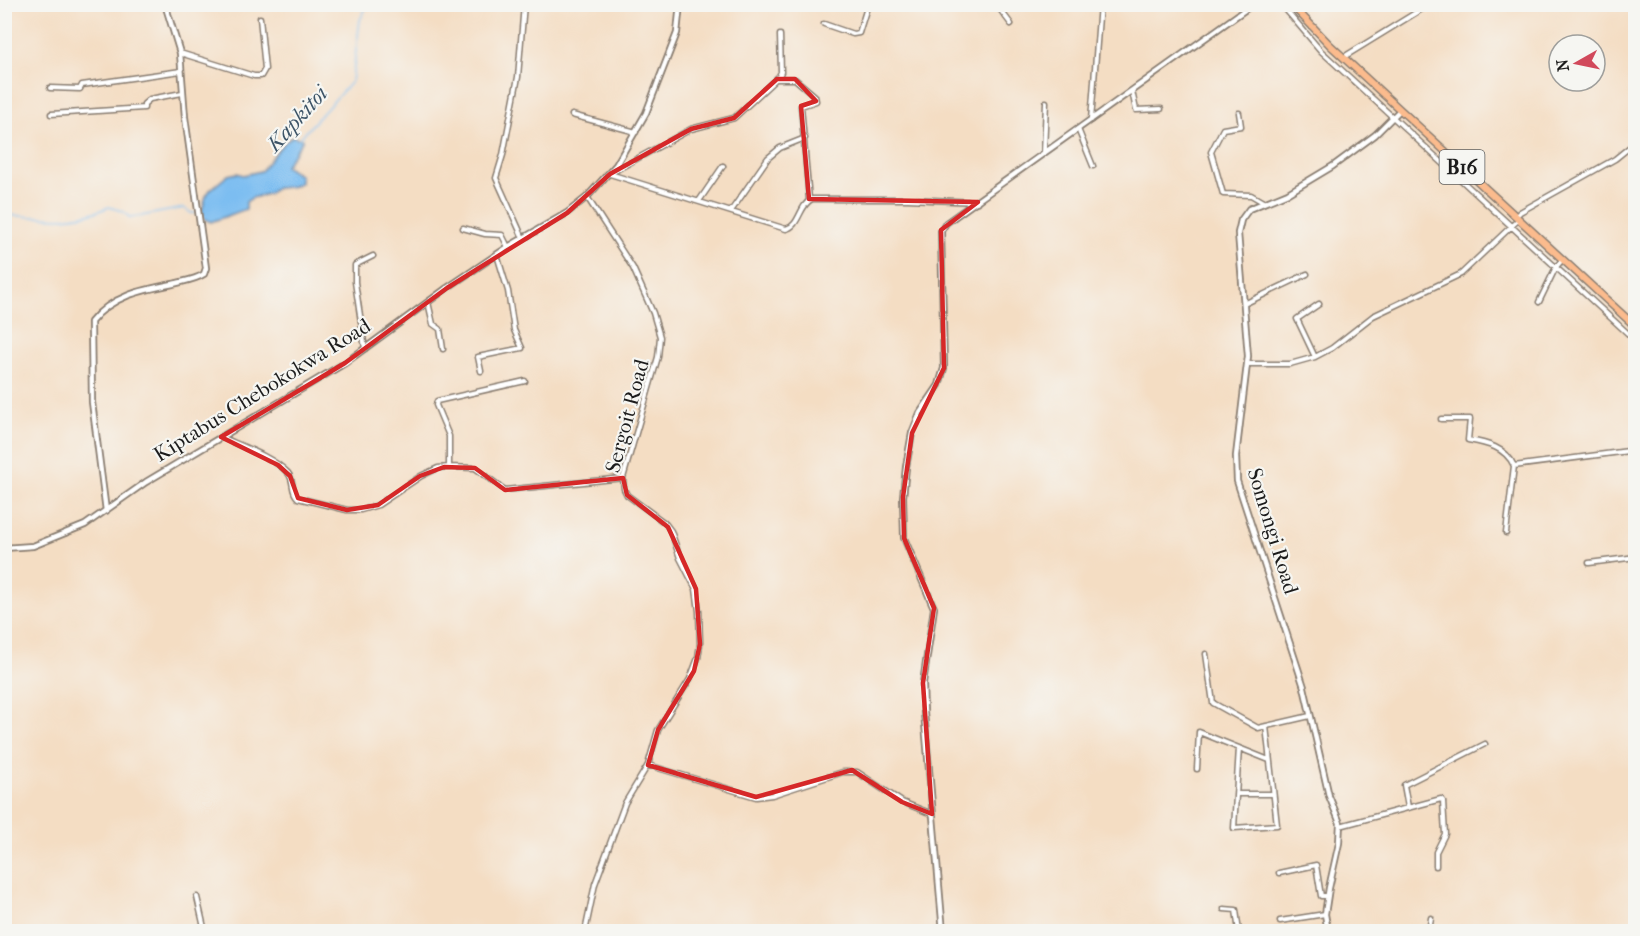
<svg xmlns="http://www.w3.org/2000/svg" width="1640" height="936" viewBox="0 0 1640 936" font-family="'IM FELL French Canon',serif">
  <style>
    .water { fill: #7bbdf1; stroke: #4c6c86; stroke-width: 1.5 }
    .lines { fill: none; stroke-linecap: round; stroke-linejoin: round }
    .stream { stroke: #7bbdf1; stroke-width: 1.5 }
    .minor-casing { stroke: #887c70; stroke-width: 7 }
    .tertiary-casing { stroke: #887c70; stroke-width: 8 }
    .primary-casing { stroke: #887c70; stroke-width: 9 }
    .minor { stroke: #fff; stroke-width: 4 }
    .tertiary { stroke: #fff; stroke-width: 4.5 }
    .primary { stroke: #fbbb8d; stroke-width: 6 }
    .marked { fill: none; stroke: #d62828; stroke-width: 4.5; stroke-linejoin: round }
    .labels { text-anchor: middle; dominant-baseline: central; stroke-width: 4.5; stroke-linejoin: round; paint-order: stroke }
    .shield { fill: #f6f6f2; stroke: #5d5d5c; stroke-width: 1.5 }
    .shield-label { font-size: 20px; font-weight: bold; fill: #1c1c1c }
    .street-label { font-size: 21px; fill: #1c1c1c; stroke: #f6f6f2 }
    .water-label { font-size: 22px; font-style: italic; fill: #3d5467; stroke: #f6f6f2 }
  </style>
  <rect width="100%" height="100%" fill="#f6f6f2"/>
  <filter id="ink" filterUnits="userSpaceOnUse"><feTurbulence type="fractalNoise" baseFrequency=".0167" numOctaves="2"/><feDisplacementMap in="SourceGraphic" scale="12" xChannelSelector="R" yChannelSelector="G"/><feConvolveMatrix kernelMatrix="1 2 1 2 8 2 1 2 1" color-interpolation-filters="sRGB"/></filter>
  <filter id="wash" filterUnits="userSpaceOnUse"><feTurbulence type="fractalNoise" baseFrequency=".008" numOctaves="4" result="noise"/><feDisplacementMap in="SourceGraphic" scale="24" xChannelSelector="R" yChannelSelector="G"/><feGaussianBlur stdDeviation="1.35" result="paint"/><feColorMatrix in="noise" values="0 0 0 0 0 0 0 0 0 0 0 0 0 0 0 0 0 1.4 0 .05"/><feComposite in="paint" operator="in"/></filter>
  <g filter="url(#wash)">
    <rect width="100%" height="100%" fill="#f4ddc3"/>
    <path class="water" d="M293,136l10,4 -18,26 15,9v8l-10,4 -13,1 -9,6 -16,4 -6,4v7l-35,13 -7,-3 -2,-9 4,-14 4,-6 18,-15 9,-2 6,2 18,-4 21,-26z"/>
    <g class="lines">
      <path class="stream" d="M299,139l53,-58 8,-61 8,-16
        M4,215c39,2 69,8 105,-8l14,4 7,7 54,-10 7,5h5"/>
    </g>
  </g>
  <g filter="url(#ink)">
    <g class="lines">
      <g class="minor-casing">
        <path id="minor" d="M996,4l15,20
          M1281,4l40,47 315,290
          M824,24l29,10 6,-1 9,-29
          M180,53l74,23h7l4,-7 -5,-51
          M1347,55l83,-51
          M777,79h18l20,17 1,5 -15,5 8,94
          M50,88l30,1 2,-4 99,-14
          M1132,91l4,19 25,-1
          M1239,113l2,13 -18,3 -12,23 12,42 28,1 12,7
          M51,114l93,-6v-4l6,-5 32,-6
          M572,115l64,17
          M1091,120l9,-116
          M1078,129l15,37
          M1044,153l2,-51
          M611,173l80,-44 43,-11 45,-42 2,-4 -1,-37
          M610,174l176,55c14,-3 13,-24 26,-30h96l69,3
          M699,201l24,-35
          M731,211l37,-53 12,-10 25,-10
          M1516,216l4,-4 95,-53 21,-17
          M463,228l22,6 17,1 6,12
          M523,238l-27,-60 7,-23 15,-78 6,-73
          M428,302l5,22 7,5 3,20
          M1539,302l17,-35 6,-7
          M1244,304l63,-30
          M365,349l-10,-67v-17l18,-9
          M1315,357l-18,-38 22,-15
          M1247,364h43l25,-7 17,-9 41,-32 88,-42 57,-54
          M481,371l-3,-14 44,-9 -8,-18 -6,-39 -11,-36
          M1441,419h29l-2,21c18,3 38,7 46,26l-8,67
          M221,437c20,9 52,20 67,36 7,8 2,18 10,25l49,12h14l17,-5 43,-29 17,-8 11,-1 26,1 30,22 118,-12
          M1514,466l122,-16
          M449,467v-31l-13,-31 1,-4 88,-20
          M1589,563l47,-6
          M1206,654l7,49 45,25 52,-12
          M1239,748l-5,80 43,-3 -11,-99
          M648,765l108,32 16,-2 71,-23h14l45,30 30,12
          M1197,769l2,-37 70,28
          M1237,794h36
          M1408,807l-4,-22 81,-41
          M1340,826l101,-27 2,2 2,33 -9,18v14
          M1279,873l37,-8 5,31h6
          M197,897l8,35
          M1224,909l12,1 3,22
          M1280,921l45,-7
          M585,932l10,-48 30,-81 23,-38 10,-35 32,-51 8,-21 2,-14 -1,-33 -3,-22 -16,-31 -9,-27 -6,-8 -38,-28 -3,-6 -1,-11 35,-121 2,-20 -7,-24 -20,-45 -46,-71
          M1429,932l2,-14"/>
      </g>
      <g class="tertiary-casing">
        <path id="tertiary" d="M106,511l-14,-109 -1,-80c20,-26 51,-32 82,-38 11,-3 22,-4 31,-10l2,-6 -21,-151 -5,-64 -15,-49
          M4,548l29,-2 52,-21 61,-43 199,-119 102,-75 61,-41 59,-34 20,-16 29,-32 30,-52 31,-80 3,-29
          M943,932l-19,-220 -1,-29 11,-75 -30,-70 -1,-41 3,-30 6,-34 8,-20 19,-28 5,-17 -3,-137 5,-8 307,-219
          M1328,932l-3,-18 4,-26 10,-45 1,-20 -11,-27 -25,-109 -67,-206 -1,-25 12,-100 -10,-123 3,-13 8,-11 39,-16 45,-27 42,-31 25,-25"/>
      </g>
      <g class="primary-casing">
        <path id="primary" d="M1291,4l39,41 306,282"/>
      </g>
      <use href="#minor" class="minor"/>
      <use href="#tertiary" class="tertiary"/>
      <use href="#primary" class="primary"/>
    </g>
  </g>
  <path class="marked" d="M777,79h18l21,22 -15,5 8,93 169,3 -37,28 3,138 -32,65 -9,64 1,41 30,70 -11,75 9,131 -30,-12 -50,-32 -96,27 -108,-32 10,-35 36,-59 6,-27 -4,-55 -28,-62 -41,-32 -4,-17 -118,12 -30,-22 -31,-1 -24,9 -42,29 -31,5 -49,-12 -8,-22 -12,-11 -57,-28 124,-74 102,-75 120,-75 43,-39 81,-45 43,-11z"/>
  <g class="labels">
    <rect class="shield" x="1439.5" y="150" width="45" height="34" rx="4.5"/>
    <g class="shield-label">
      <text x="1462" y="167">B16</text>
    </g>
    <g class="street-label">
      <text transform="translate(262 390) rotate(-32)">Kiptabus Chebokokwa Road</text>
      <text transform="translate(627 416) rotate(-75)">Sergoit Road</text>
      <text transform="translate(1273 531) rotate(73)">Somongi Road</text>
    </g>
    <g class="water-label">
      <text transform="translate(297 119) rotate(-48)">Kapkitoi</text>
    </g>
  </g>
  <rect width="1640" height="936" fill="none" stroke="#f6f6f2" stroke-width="24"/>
  <g transform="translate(1577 63) rotate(261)"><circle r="28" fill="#f6f6f2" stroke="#9f9f9c" stroke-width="1.5"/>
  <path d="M0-4.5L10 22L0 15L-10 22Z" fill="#d1495b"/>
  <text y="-9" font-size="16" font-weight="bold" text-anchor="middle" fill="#1c1c1c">N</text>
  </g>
</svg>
